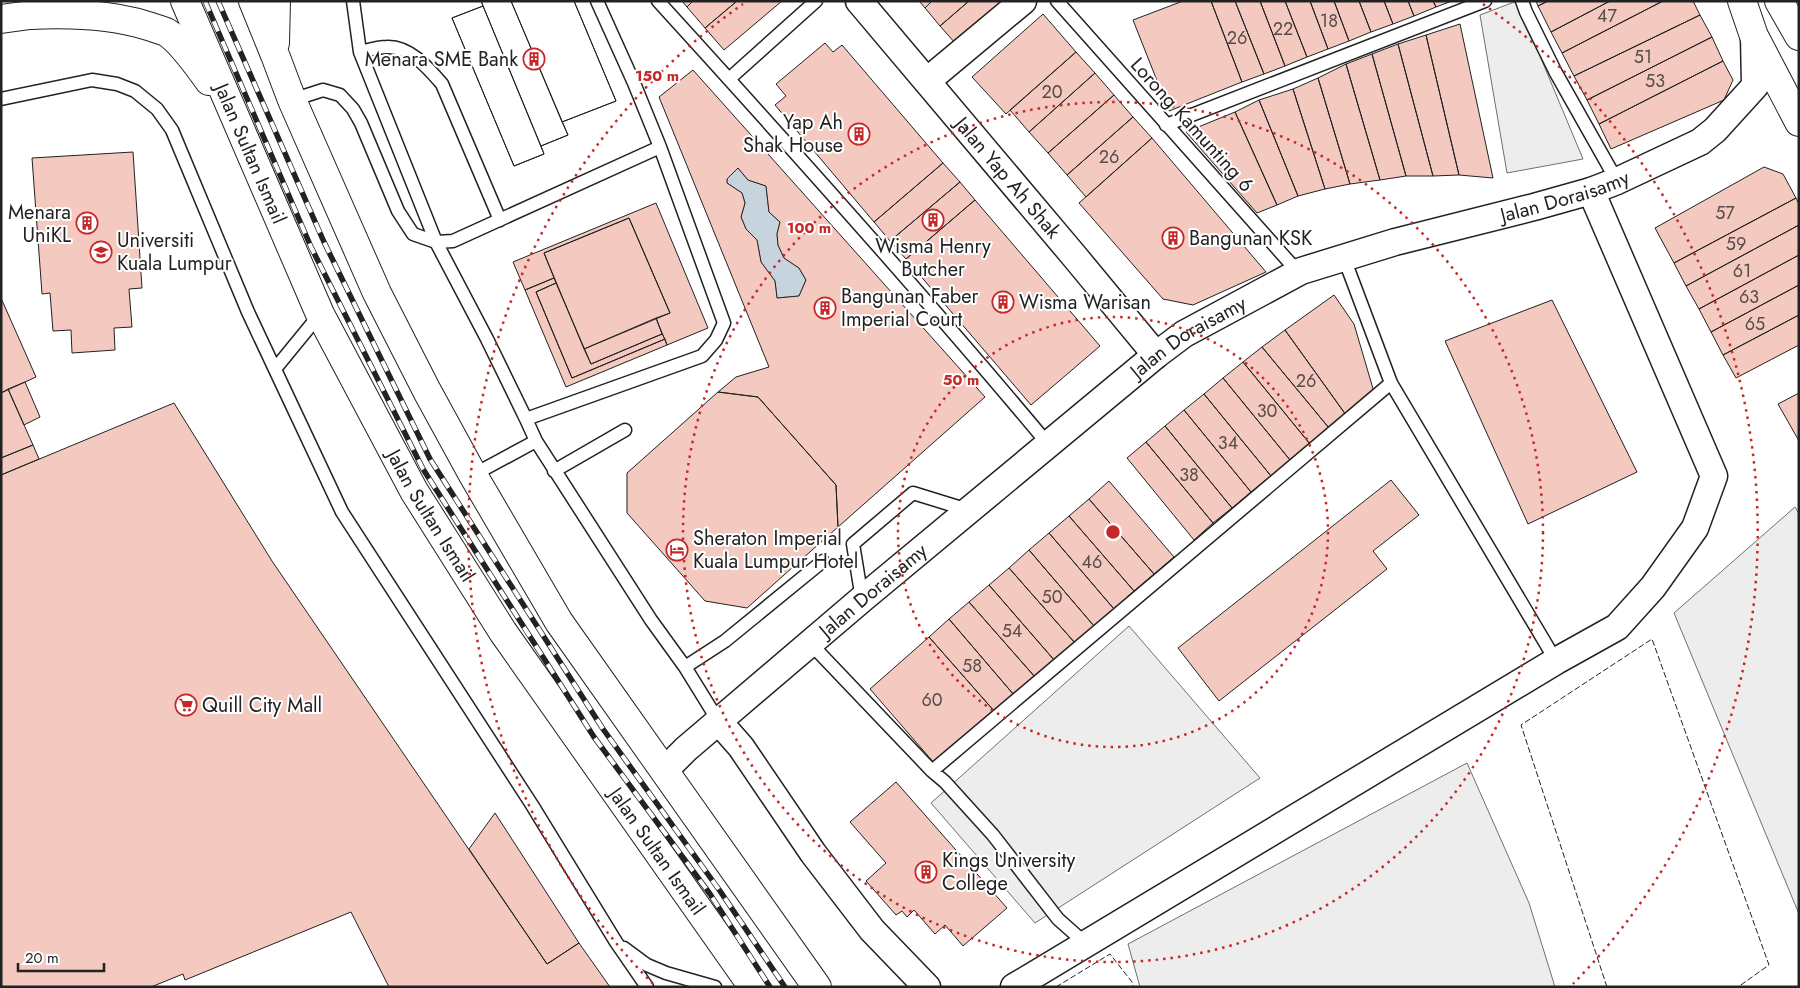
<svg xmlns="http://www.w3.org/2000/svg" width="1800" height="988" viewBox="0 0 1800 988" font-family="Jost,sans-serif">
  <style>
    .parking { fill: #ededed; stroke: #6f6f6f }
    .water { fill: #c7d3dd; stroke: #6f6f6f }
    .building { fill: #f3c9c0; stroke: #222; fill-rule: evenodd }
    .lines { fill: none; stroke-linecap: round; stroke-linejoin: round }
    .lane-casing { stroke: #222; stroke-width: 15 }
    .street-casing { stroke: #222; stroke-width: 29 }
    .secondary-casing { stroke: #222; stroke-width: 30 }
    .lane { stroke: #fff; stroke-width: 12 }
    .street { stroke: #fff; stroke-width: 26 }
    .secondary { stroke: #fff; stroke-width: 28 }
    .rail-casing { stroke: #222; stroke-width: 5.5 }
    .rail { stroke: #fff; stroke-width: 4; stroke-dasharray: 11; stroke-linecap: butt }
    .fence { stroke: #222; stroke-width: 1; stroke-dasharray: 6 2.5; stroke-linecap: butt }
    .ring { fill: none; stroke: #c62828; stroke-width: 2.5; stroke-dasharray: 2.5 5 }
    .labels { text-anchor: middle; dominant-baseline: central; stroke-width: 4; stroke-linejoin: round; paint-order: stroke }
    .number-label { font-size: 18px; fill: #564c4a }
    .poi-label { font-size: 20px; fill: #222; stroke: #fff; text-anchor: start }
    .street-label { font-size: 20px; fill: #222; stroke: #fff }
    .centre { fill: #c62828; stroke: #fff; stroke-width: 2.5 }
    .ring-label { font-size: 15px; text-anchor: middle; font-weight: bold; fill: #c62828; stroke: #fff; stroke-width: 4; stroke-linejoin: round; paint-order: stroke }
  </style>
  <rect width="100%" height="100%" fill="#fff"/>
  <path class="parking" d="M1517,1l66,158 -76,14 -27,-158z
    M1795,507l4,7v400l-125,-301z
    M1129,626l131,152 -225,145 -104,-120z
    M1467,763l62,140 26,84h-415l-12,-43z"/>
  <path class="water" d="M738,168l10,12 18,6 3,26 11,10 -3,12 1,11 6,13 15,10 7,12 -7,16 -22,2 -2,-17 -14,-19 -4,-22 -11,-11 -5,-12 4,-14 -3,-10 -15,-10v-4z"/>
  <path class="building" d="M481,1h30l57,134 -27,11z
    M481,1h93l42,100 -54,21 6,13 -27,11 3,8 -30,12 -62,-148 31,-12z
    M511,1h63l42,100 -54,21z
    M682,1h11l-6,6z
    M693,1h44l-32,27 -18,-21z
    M737,1h45l-58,49 -19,-22z
    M919,1h13l-7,7z
    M932,1h37l-29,25 -15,-18z
    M969,1h37l-50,43 -16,-18z
    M1183,1h28l31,81 -73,29 -36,-91z
    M1211,1h24l29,73 -22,8z
    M1235,1h25l25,65 -21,8z
    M1260,1h25l22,56 -22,9z
    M1285,1h25l18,48 -21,8z
    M1310,1h24l15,40 -21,8z
    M1334,1h25l12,31 -22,9z
    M1359,1h25l9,23 -22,8z
    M1384,1h24l6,15 -21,8z
    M1408,1h25l3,6 -22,9z
    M1433,1h19l-16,6z
    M1536,1h12l-10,5z
    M1548,1h62l-59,31 -13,-26z
    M1610,1h53l-101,52 -11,-21z
    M1663,1h30l7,14 -126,61 -12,-23z
    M483,6l61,148 -30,12 -62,-148z
    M1043,14l33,38 -70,62 -34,-37z
    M1700,15l12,22 -125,63 -13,-24z
    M1460,24l33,154 -34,-3 -33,-140z
    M1426,35l33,140 -26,1 -35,-132z
    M1712,37l11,24 -124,63 -12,-24z
    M825,43l8,9 9,-7 101,118 -69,59 -99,-117 11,-9 -10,-12z
    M1398,44l35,132h-27l-34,-122z
    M1076,52l19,21 -66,59 -19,-22z
    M1372,54l34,122 -26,4 -34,-116z
    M1723,61l10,19 -9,20 -113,49 -12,-25z
    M1346,64l34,116 -30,4 -32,-106z
    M693,70l292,327 -147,130 -2,-42 -78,-88 -40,-5 18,-15 33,-10 -110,-270zM738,168l10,12 18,6 3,26 11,10 -3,12 1,11 6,13 15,10 7,12 -7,16 -22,2 -2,-17 -14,-19 -4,-22 -11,-11 -5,-12 4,-14 -3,-10 -15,-10v-4z
    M1095,73l19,22 -66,58 -19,-21z
    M1318,78l32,106 -25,5 -32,-100z
    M1293,89l32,100 -27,7 -39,-96z
    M1114,95l19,22 -66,58 -19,-22z
    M1259,100l39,96 -21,9 -42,-93z
    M1235,112l42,93 -20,8 -71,-81z
    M1133,117l19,21 -66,59 -19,-22z
    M1152,138l114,134 -73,33 -30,-6 -84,-96z
    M133,152l9,136 -13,1 3,38 -18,1 1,22 -43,3 -1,-23 -18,1 -3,-38 -8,1 -10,-136z
    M943,163l17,19 -70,59 -16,-19z
    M1764,167l19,7 13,24 -122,65 -19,-35z
    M960,182l15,18 -69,59 -16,-18z
    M1796,198l3,6v21l-113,61 -12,-23z
    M975,200l125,146 -69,59 -125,-146z
    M656,203l52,125 -41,17 -11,-27 14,-5 -41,-95 -85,35 10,25 -29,12 -12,-28z
    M629,218l41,95 -86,36 -40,-96z
    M1799,225v30l-100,54 -13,-23z
    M1799,255v30l-88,47 -12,-23z
    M554,278l2,5 -20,9 36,86 93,-39 2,6 -101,42 -41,-97z
    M556,283l35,81 71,-30 3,5 -93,39 -36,-86z
    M1799,285v30l-76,40 -12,-23z
    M1334,295l20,29 20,68 -28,23 -61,-85z
    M1,298l35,79 -35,16z
    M1552,300l85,172 -109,52 -83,-183z
    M1799,315v30l-63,33 -13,-23z
    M656,318l6,16 -71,30 -7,-15z
    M1285,330l61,85 -17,13 -67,-81z
    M1262,347l67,81 -19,16 -67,-82z
    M1243,362l67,82 -20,16 -67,-82z
    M1223,378l67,82 -19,16 -67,-82z
    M25,382l15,35 -16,8 -16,-36z
    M8,389l25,56 -32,13v-65z
    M718,392l40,5 78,88 2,42 -91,81 -42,-7 -78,-88v-40z
    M1799,393v48l-21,-37z
    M1204,394l67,82 -20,16 -67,-82z
    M174,403l98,158 275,403 32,-21 31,44h-221l-38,-75 -166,68 -2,-6 -32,13h-150v-512z
    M1184,410l67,82 -19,16 -67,-82z
    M1165,426l67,82 -19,15 -67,-81z
    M1146,442l67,81 -19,17 -67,-82z
    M33,445l6,14 -38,16v-17z
    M1391,480l28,35 -46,36 14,18 -168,132 -41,-53z
    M1109,481l65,76 -20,17 -65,-75z
    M1089,499l65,75 -20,17 -65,-75z
    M1069,516l65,75 -20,18 -65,-76z
    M1049,533l65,76 -20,17 -65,-76z
    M1029,550l65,76 -19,17 -66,-75z
    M1009,568l66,75 -20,18 -66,-76z
    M989,585l66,76 -20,16 -66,-75z
    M969,602l66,75 -21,18 -65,-76z
    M949,619l65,76 -19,17 -66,-75z
    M929,637l66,75 -60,52 -65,-75z
    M896,782l111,126 -44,38 -18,-21 -10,9 -21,-24 -7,7 -5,-6 -6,4 -30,-34 20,-18 -36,-41z
    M495,813l84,130 -32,21 -78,-115z"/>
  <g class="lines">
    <g class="lane-casing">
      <path id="lane" d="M353,1l7,51 76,190 51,97 39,80 176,-63 14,-16 8,-17 -64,-176 -26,-64 -37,-82
        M658,1c133,146 264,292 390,443
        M1057,1l233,262 11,8
        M1522,1l4,11 30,61 61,108
        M360,52c8,-2 18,-5 27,-5 23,-1 42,22 55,37l58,136
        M729,79l87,-78
        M1,99l91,-19 25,4 18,7 22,18 15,21 76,182 94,200 190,293 84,137 31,45
        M292,100l31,-10 17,5 13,14 8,14 37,88 15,23 23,8 17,-1 207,-94
        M1166,125l319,-124
        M1344,258l47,125 165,278
        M275,369l45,-55
        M526,419l10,22
        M554,471l71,-41
        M473,475l63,-34 115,179 34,47 34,55
        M862,599l-9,-55 60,-51 55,17
        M810,643l122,128 13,11 48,53 65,84 27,24
        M685,667l40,-26 98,-80
        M932,771l459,-388
        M624,948l23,17 19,8 49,14"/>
    </g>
    <g class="street-casing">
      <g id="street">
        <path id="s1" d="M859,1l216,256 81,98"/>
        <path d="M927,81l96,-80"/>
        <path d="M719,722l22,25 72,106 59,77 55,57"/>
        <path id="s2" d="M665,770l21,-21 176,-150 294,-244 28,-21 117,-63 94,-29 139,-35 57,-16 26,-10 83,-39 15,-12 40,-44 -1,-50"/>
        <path d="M1014,987l542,-326 61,-34 36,-40 42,-59 19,-52 -123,-285"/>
      </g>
    </g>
    <g class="secondary-casing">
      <g id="secondary">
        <path id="s3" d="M185,1l135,313 94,177 89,141 250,355"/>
        <path d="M253,1l22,54 17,45 85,193 50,98 46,84 86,147 258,365"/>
        <path d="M1742,1l12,35 45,86"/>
        <path d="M1779,1l20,35"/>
        <path d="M30,15c40,-2 80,-1 118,11 6,2 13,4 18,6 14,8 33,35 43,49"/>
        <path d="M1,19l29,-4 18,-6"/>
        <path d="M275,43l1,-42"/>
      </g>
    </g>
    <use href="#lane" class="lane"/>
    <use href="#street" class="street"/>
    <use href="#secondary" class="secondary"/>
    <g class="rail-casing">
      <path id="rail" d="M205,1l106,246 112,222 171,268 116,157 60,93
        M218,1l106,241 106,217 173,270 117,162 65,96"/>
    </g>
    <use href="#rail" class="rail"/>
    <path class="fence" d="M1056,987l54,-33 22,28 1,5
      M1607,987l-86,-262 131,-86 117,326 -31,22"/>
  </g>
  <g class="ring">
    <circle cx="1113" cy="532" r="215"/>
    <circle cx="1113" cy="532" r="430"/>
    <path d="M653 984A645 645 0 0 1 743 4M1483 4A645 645 0 0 1 1573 984"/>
  </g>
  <defs>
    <g id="building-ring" transform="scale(1.125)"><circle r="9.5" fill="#fff" stroke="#c62828" stroke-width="1.5"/><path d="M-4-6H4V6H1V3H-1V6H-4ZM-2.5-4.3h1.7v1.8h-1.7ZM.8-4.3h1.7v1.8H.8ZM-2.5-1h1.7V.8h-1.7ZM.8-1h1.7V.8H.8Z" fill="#c62828"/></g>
    <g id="university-ring" transform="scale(1.125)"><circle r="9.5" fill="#fff" stroke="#c62828" stroke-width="1.5"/><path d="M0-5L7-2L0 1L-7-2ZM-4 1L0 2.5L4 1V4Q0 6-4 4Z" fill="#c62828"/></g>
    <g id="hotel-ring" transform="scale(1.125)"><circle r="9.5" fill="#fff" stroke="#c62828" stroke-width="1.5"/><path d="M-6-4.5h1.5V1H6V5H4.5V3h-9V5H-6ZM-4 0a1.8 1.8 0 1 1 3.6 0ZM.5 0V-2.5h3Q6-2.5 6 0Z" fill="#c62828"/></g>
    <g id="supermarket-ring" transform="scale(1.125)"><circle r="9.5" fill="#fff" stroke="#c62828" stroke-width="1.5"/><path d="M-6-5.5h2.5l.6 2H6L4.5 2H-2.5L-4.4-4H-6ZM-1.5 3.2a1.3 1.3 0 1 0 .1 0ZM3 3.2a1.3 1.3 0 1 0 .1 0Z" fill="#c62828"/></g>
  </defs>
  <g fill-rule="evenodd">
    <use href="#building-ring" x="534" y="59"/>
    <use href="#building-ring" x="859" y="134"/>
    <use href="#building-ring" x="933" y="220"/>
    <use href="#building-ring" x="87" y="223"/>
    <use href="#building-ring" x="1173" y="238"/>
    <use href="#university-ring" x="101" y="252"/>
    <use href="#building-ring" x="1003" y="302"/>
    <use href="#building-ring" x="825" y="308"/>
    <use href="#hotel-ring" x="677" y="550"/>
    <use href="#supermarket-ring" x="186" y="705"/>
    <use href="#building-ring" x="926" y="872"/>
  </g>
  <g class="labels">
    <g class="number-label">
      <text x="1607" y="16">47</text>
      <text x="1329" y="21">18</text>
      <text x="1283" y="29">22</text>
      <text x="1237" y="38">26</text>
      <text x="1643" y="57">51</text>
      <text x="1655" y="81">53</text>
      <text x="1052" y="92">20</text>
      <text x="1109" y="157">26</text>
      <text x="1725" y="213">57</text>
      <text x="1736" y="244">59</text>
      <text x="1742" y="271">61</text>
      <text x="1749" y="297">63</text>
      <text x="1755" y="324">65</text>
      <text x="1306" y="381">26</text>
      <text x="1267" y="411">30</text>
      <text x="1228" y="443">34</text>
      <text x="1189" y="475">38</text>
      <text x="1092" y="562">46</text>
      <text x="1052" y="597">50</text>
      <text x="1012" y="631">54</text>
      <text x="972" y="666">58</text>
      <text x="932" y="700">60</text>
    </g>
    <g class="poi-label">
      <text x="518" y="59" text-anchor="end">Menara SME Bank</text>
      <text x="843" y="122" text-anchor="end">Yap Ah<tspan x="843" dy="23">Shak House</tspan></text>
      <text x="71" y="212" text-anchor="end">Menara<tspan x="71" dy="23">UniKL</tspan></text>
      <text x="1189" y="238">Bangunan KSK</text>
      <text x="117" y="240">Universiti<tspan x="117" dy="23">Kuala Lumpur</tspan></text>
      <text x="933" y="246" text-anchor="middle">Wisma Henry<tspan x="933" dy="23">Butcher</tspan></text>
      <text x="841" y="296">Bangunan Faber<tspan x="841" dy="23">Imperial Court</tspan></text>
      <text x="1019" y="302">Wisma Warisan</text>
      <text x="693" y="538">Sheraton Imperial<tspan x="693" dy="23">Kuala Lumpur Hotel</tspan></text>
      <text x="202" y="705">Quill City Mall</text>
      <text x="942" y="860">Kings University<tspan x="942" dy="23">College</tspan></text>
    </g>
    <g class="street-label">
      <text transform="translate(1192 125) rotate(48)">Lorong Kamunting 6</text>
      <text stroke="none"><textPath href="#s3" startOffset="166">Jalan Sultan Ismail</textPath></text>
      <text stroke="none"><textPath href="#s1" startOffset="231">Jalan Yap Ah Shak</textPath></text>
      <text stroke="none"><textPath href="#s2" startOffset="1085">Jalan Doraisamy</textPath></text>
      <text stroke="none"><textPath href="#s2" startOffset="680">Jalan Doraisamy</textPath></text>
      <text stroke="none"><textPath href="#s3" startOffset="571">Jalan Sultan Ismail</textPath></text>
      <text stroke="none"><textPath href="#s2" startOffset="275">Jalan Doraisamy</textPath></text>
      <text stroke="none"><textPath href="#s3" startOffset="976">Jalan Sultan Ismail</textPath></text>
    </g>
  </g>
  <circle cx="1113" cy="532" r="8" class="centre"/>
  <g class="ring-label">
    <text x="657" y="81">150 m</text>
    <text x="809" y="233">100 m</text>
    <text x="961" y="385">50 m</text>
  </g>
  <rect width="1800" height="988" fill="none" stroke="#222222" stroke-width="5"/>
  <path d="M18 963v8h86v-8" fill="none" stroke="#222222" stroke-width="2.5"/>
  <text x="25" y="963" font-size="15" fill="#222222" stroke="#ffffff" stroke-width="4" paint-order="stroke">20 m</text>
</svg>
